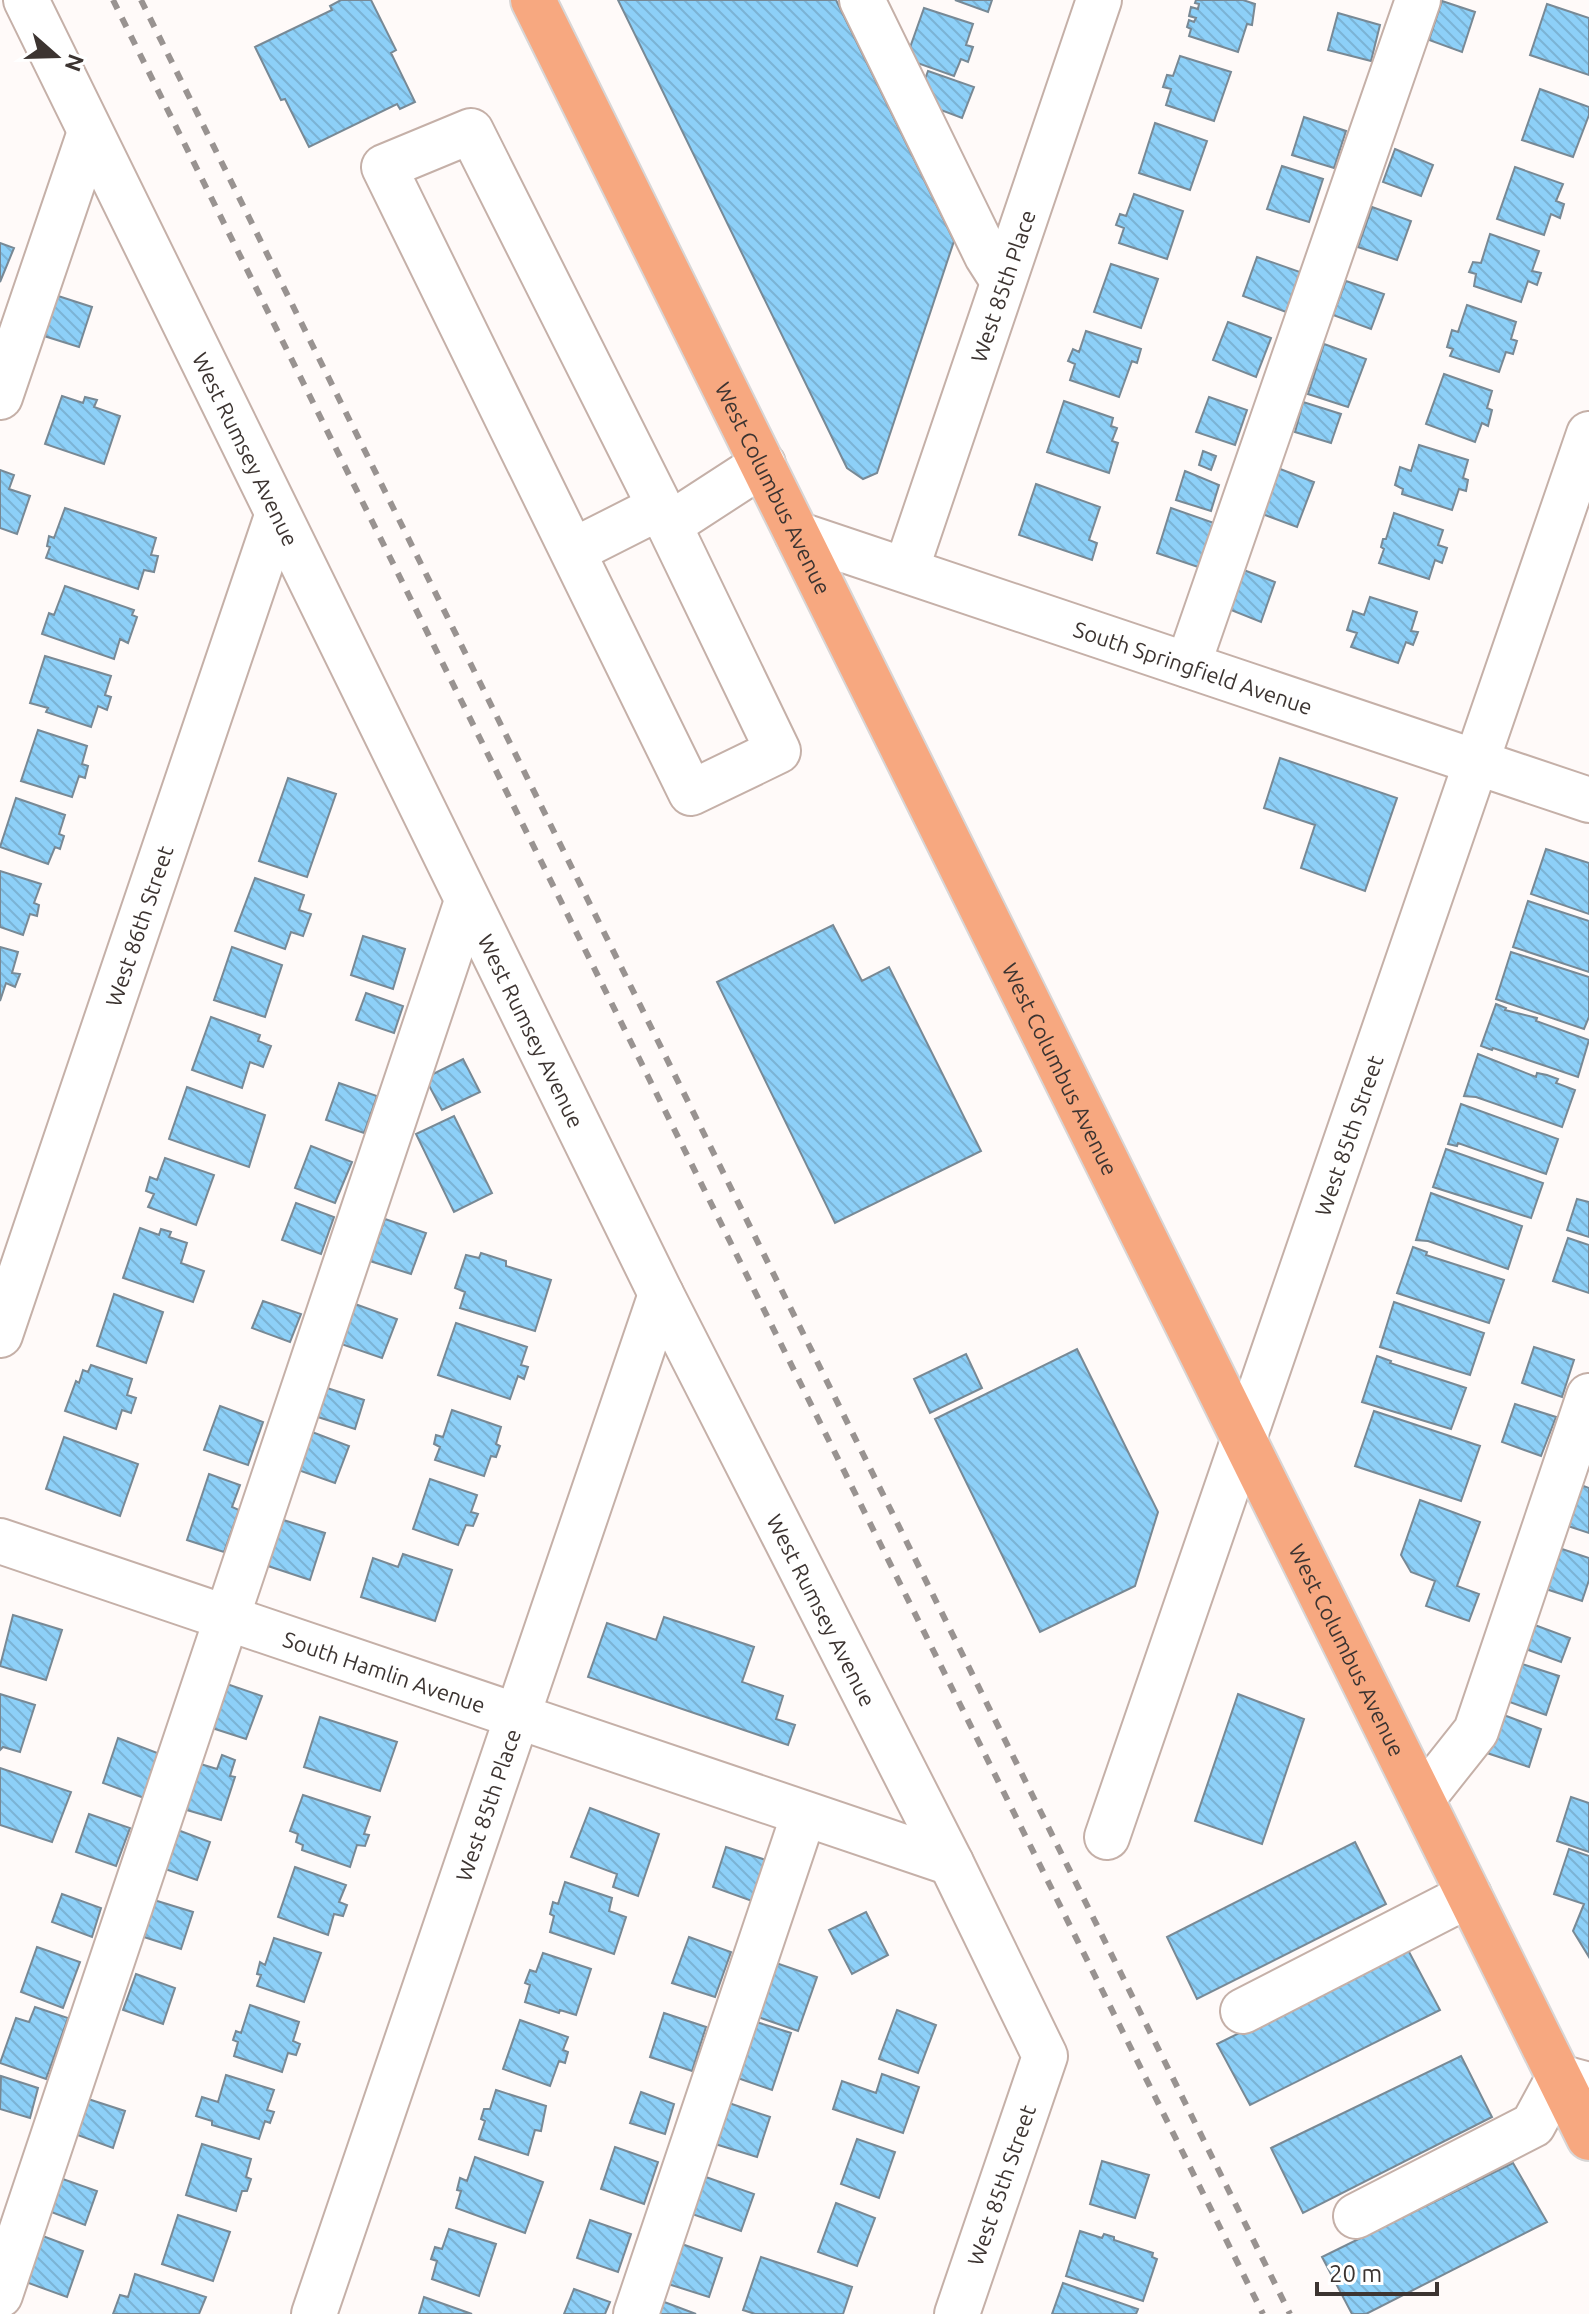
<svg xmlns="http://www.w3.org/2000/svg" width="1589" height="2314" viewBox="0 0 1589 2314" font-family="Ubuntu,sans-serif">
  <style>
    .building { fill: url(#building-back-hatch); stroke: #788995; stroke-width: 2 }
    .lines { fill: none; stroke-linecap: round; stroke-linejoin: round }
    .minor-casing { stroke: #c5b0a8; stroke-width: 48 }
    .major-casing { stroke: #d8d6d6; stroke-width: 48 }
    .minor { stroke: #fff; stroke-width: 44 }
    .major { stroke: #f7a880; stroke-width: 44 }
    .rail { stroke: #999391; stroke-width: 6; stroke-dasharray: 10 10; stroke-linecap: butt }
    .labels { text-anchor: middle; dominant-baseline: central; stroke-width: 8; stroke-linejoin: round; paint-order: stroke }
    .street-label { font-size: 22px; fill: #3c3431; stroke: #fff }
  </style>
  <defs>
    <pattern id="building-back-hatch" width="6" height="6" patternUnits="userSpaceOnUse" patternTransform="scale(2)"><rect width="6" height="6" fill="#8dd0f8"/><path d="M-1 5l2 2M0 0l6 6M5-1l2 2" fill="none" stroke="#7bb3d5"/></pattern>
  </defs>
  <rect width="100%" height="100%" fill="#fffaf9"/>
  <path class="building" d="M341,0h30l25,50 -5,3 24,49 -15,7 -3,-5 -88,43 -24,-48 -4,1 -26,-53 77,-37 -2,-4z
    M618,0h218l118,241 -77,232 -14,6 -16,-11z
    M955,0h37l-4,12z
    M1196,0h47l12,4 -3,21 -5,-1 -9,28 -49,-16 2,-7 -4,-2 2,-7 5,2 2,-4 -7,-2 2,-9 7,2 1,-5 -4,-1z
    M1442,1l33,11 -13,40 -33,-12z
    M1547,4l42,14v57l-59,-20z
    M924,8l49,16 -7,21 7,2 -5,15 -7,-3 -7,17 -48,-17z
    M1338,13l42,12 -9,36 -43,-11z
    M1180,56l51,16 -17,49 -48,-16 5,-16 -8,-2 4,-12 6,1z
    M928,71l46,16 -12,31 -45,-17z
    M1540,89l49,18v8l-16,42 -51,-17z
    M1304,117l42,14 -12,37 -42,-13z
    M1155,123l52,18 -17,49 -51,-17z
    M1395,149l38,16 -12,31 -38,-14z
    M1282,166l41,13 -14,43 -42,-13z
    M1515,167l48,17 -7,17 8,3 -4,14 -9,-4 -7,21 -47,-16z
    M1134,194l49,17 -16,48 -48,-16 5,-15 -8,-3 4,-11 6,2z
    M1372,207l39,14 -14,39 -39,-13z
    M1490,234l49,17 -7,20 9,2 -4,12 -9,-4 -7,21 -47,-16 2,-12 -7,-2 4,-10 8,1z
    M0,243l14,5 -14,34z
    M1257,257l43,15 -14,40 -43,-16z
    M1111,264l47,15 -17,49 -47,-16z
    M1346,281l38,13 -13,35 -38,-14z
    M55,295l37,12 -13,40 -38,-12z
    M1467,305l49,17 -5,17 6,2 -4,13 -7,-2 -7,20 -49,-16 3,-7 -6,-2 5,-17 6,2z
    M1228,322l43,16 -15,39 -43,-17z
    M1086,331l55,18 -4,14 -5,-2 -13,36 -49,-17 5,-16 -7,-3 5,-12 6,3z
    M1324,344l42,15 -18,48 -40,-13z
    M1444,374l48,17 -5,17 5,2 -4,16 -6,-3 -7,19 -49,-18z
    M62,396l21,7 2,-6 12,3 -3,7 26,9 -16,48 -59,-20z
    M1209,397l38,13 -12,35 -39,-13z
    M1064,401l49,17 -2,8 6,2 -5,13 6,2 -9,30 -62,-21z
    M1303,402l38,12 -10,29 -36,-11z
    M1419,445l49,15 -5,18 5,2 -2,11 -7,-2 -7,21 -50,-16 1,-5 -8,-4 5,-18 11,4z
    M1203,451l13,5 -5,14 -12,-5z
    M1275,467l39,15 -17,45 -40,-15z
    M0,470l14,5 -5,14 21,7 -13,38 -17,-6z
    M1185,471l34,14 -8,26 -35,-11z
    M1036,484l64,23 -11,33 8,3 -5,17 -73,-25z
    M65,508l91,30 -5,17 7,1 -4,16 -10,-2 -6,19 -92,-31 4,-11 -3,-1 2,-10 5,2z
    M1171,508l46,16 -16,44 -44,-15z
    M1394,513l49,17 -5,15 9,3 -5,15 -7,-3 -6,19 -50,-16 5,-14 -3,-2 2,-8h3z
    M1241,569l34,13 -14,40 -35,-14z
    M65,586l69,24 -2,5 5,2 -9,26 -8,-4 -6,20 -72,-25 7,-21 5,2z
    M1370,597l47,15 -6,19 7,1 -5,13 -7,-3 -8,21 -47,-16 6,-14 -10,-3 6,-19 11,4z
    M45,656l66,20 -6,19 6,2 -4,13 -9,-4 -7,21 -45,-15 2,-4 -18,-5z
    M38,730l49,16 -5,18 6,2 -3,12 -6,-2 -7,21 -51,-16z
    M1280,758l117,40 -32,93 -64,-23 14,-43 -51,-17z
    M288,778l48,16 -29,83 -48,-16z
    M16,798l49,17 -6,19 5,2 -4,13 -5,-2 -7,17 -48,-17z
    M1546,849l43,14v51l-58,-20z
    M0,871l41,13 -7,19 5,2 -2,11 -7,-2 -7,21 -23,-8z
    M255,878l49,17 -5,15 12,4 -8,22 -12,-4 -6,17 -50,-18z
    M1528,901l61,20v51l-76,-25z
    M833,925l29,56 27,-14 92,184 -146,72 -118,-241z
    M363,936l42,13 -12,40 -42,-14z
    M0,947l18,5 -6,21 8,1 -5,13 -9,-4 -6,18z
    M232,947l50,18 -17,52 -51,-17z
    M1511,952l78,25v40l-5,12 -88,-30z
    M366,993l37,13 -9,27 -38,-13z
    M1496,1004l10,4 -1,2 32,8 -1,3 53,19 -11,37 -85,-29 -1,2 -11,-4z
    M211,1017l49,18 -2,6 13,5 -8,21 -13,-5 -8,26 -50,-18z
    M1478,1054l58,23 1,-4 10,2 11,4 -2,4 19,7 -13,37 -86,-30 -12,-1z
    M463,1059l17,33 -38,18 -17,-32z
    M339,1083l38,13 -13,37 -38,-13z
    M187,1087l78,28 -16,52 -80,-28z
    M1461,1104l97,35 -12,35 -88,-31 -1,3 -9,-2z
    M454,1116l38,77 -38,19 -38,-78z
    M311,1146l41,16 -17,41 -40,-15z
    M1446,1149l97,34 -12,35 -98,-31z
    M165,1158l49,17 -18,50 -48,-18 6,-13 -8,-3 4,-14 7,3z
    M1431,1193l91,33 -14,43 -80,-28 -12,-1z
    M1577,1199l12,3v35l-22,-7z
    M296,1203l38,14 -13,37 -39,-14z
    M385,1219l41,14 -15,41 -41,-13z
    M140,1228l19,7 2,-6 10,3 -2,5 18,6 -6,20 23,8 -11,31 -70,-24z
    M1568,1238l21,7v48l-36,-12z
    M1413,1247l14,5 -1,3 78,25 -15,43 -92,-30z
    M481,1253l25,8v5l45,14 -16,51 -75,-23 5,-16 -10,-4 11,-33 13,3z
    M114,1294l49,18 -17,51 -49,-17z
    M263,1301l38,13 -11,28 -38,-14z
    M1394,1302l90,31 -14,42 -90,-28z
    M355,1304l42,15 -15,39 -41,-14z
    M456,1323l71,24 -6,18 7,2 -4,12 -6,-3 -8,23 -72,-24z
    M1534,1347l40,13 -12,37 -40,-14z
    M1077,1349l81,163 -23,74 -95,46 -105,-213z
    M966,1354l16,34 -52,25 -16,-34z
    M1377,1356l14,5 -1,2 76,25 -15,41 -89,-27z
    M91,1365l41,14 -5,16 9,3 -5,15 -9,-3 -6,19 -51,-18 11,-30 3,2 4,-13 5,2z
    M327,1388l37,12 -9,29 -37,-12z
    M1515,1404l41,13 -15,39 -39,-14z
    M220,1406l43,16 -15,43 -44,-15z
    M452,1410l49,17 -5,17 4,2 -4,11 -5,-1 -7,20 -49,-16 5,-13 -6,-3 2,-9 7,2z
    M1374,1411l106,35 -19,55 -106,-35z
    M312,1432l37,14 -14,37 -37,-13z
    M64,1437l74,27 -18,52 -74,-27z
    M209,1474l31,11 -8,22 7,3 -15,42 -37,-12z
    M430,1479l47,16 -6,17 7,2 -5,12 -7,-1 -8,20 -45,-16z
    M1578,1484l11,4v45l-24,-8z
    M1420,1500l60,22 -23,64 22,8 -10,27 -43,-15 9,-25 -24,-9 -10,-17z
    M277,1518l48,15 -15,47 -48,-16z
    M1553,1546l36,12v22l-7,21 -42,-14z
    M403,1554l49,16 -17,51 -74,-24 12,-39 25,9z
    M13,1615l49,15 -16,50 -46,-14z
    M664,1617l90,30 -12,35 41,14 -7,23 19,6 -7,20 -200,-68 19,-54 49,17z
    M1532,1624l38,14 -9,24 -38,-14z
    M1516,1662l43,14 -13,39 -42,-15z
    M221,1682l41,14 -16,43 -40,-13z
    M0,1694l35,11 -15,47 -17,-5 -3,3z
    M1238,1694l66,25 -42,125 -67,-23z
    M1501,1714l40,15 -12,38 -42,-14z
    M320,1717l77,25 -17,49 -76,-24z
    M118,1738l42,16 -16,44 -41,-15z
    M222,1755l13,5 -5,16 5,1 -14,43 -41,-12 14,-46 23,7z
    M0,1768l71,24 -19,50 -52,-17z
    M303,1795l67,22 -6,17 5,1 -4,11 -8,-1 -7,22 -48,-17 1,-5 -7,-3 2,-8 -8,-3z
    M1571,1797l18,6v49l-32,-11z
    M590,1808l69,26 -21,62 -25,-9 4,-13 -46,-17z
    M89,1814l41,14 -14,38 -40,-14z
    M175,1829l35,13 -13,38 -35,-12z
    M1355,1842l31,62 -189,95 -30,-62z
    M726,1847l40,13 -14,41 -39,-14z
    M1569,1849l20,7v101l-16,-26 11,-27 -30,-10z
    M295,1867l51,18 -7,17 8,3 -4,11 -9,-2 -6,21 -50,-18z
    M565,1882l47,16 -3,13 17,6 -12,37 -64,-22 4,-16 -4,-2 3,-12 5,2z
    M62,1894l39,14 -9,29 -40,-15z
    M154,1900l39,12 -12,37 -40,-13z
    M866,1912l22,43 -36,19 -23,-44z
    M689,1937l42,15 -16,45 -43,-14z
    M274,1938l47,15 -17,49 -47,-16 4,-11 -4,-1 3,-12 5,3z
    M37,1947l43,15 -17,46 -42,-16z
    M1408,1950l32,60 -190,95 -33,-61z
    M543,1953l48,16 -15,46 -16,-5 -1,3 -34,-11 5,-17 -5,-2 5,-13 6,2z
    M776,1963l41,14 -19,54 -40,-14z
    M136,1974l39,14 -12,36 -40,-14z
    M250,2005l49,17 -6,19 7,3 -4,11 -8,-2 -6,19 -48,-16 4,-14 -5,-2 3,-9 5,2z
    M35,2007l33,11 -22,61 -46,-16 16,-45 13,4z
    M897,2010l39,15 -18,48 -39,-14z
    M664,2013l42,14 -14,44 -42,-14z
    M747,2019l44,14 -19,57 -40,-14z
    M520,2020l48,17 -5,13 5,2 -3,11 -6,-2 -9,25 -47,-17z
    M1461,2056l31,61 -189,96 -32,-65z
    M882,2074l37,13 -16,46 -70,-24 9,-28 34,12z
    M226,2075l48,15 -7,20 7,2 -4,11 -5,-2 -6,18 -47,-14v-4l-16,-5 6,-19 16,5z
    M1,2076l37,12 -8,30 -30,-9z
    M496,2090l50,16 -5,25 -6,-1 -7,25 -49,-16 6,-18 -4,-2 3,-10h6z
    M641,2092l33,12 -9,30 -35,-11z
    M85,2098l40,13 -12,37 -41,-15z
    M726,2102l44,15 -13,40 -45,-14z
    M857,2139l38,13 -16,46 -38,-14z
    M202,2144l49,15 -5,18 5,2 -4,12h-5l-6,20 -50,-16z
    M615,2147l43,15 -14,42 -43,-15z
    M475,2157l68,25 -18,51 -69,-25 5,-17 -4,-1 3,-12 7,3z
    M1102,2161l47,14 -14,43 -45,-14z
    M1513,2163l34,59 -181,92h-14l-30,-57z
    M703,2176l51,18 -13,37 -52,-18z
    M57,2177l40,14 -12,34 -39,-15z
    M836,2203l39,15 -18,48 -39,-14z
    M178,2215l52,17 -17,49 -51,-17z
    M590,2220l41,14 -13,38 -41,-14z
    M449,2229l47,15 -17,52 -47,-17 5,-18 -6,-2 4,-12 7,2z
    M1080,2231l22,7 2,-4 10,3v3l39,13 -1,4 5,2 -14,42 -77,-25z
    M40,2235l43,16 -16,46 -44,-16z
    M679,2243l43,15 -13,39 -44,-14z
    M761,2257l91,30 -9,27h-88l-12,-4z
    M135,2274l71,23 -7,17h-86l7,-19 8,2z
    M1063,2283l75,26 -2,5h-84z
    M574,2289l36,13 -5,12h-41z
    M424,2297l48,17h-53z
    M659,2300l37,14h-43z"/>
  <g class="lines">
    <g class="minor-casing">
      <g id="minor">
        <path id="s1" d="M26,0l635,1294 290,569 94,193 -88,258"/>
        <path d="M862,0l125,256 16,25"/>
        <path d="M471,131l198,394 109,226 -87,42 -307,-626z"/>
        <path d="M0,397l90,-265"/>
        <path d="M669,525l94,-61"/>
        <path id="s2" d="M797,534l792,266"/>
        <path d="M573,551l87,-44"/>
        <path id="s3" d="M906,570l193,-570"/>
        <path d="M1188,665l230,-665"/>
        <path id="s4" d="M0,1335l277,-819"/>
        <path id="s5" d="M0,1541l951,322"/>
        <path d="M1422,1799l54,-68 113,-335"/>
        <path id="s6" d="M1107,1837l482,-1403"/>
        <path d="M1243,2011l226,-116"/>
        <path d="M1356,2216l177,-91 26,-48 30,8"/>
        <path d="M0,2295l467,-1394"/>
        <path id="s7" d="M314,2314l347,-1020"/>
        <path d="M636,2314l168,-500"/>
      </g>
    </g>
    <g class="major-casing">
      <g id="major">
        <path id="s8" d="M533,0l1056,2138"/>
      </g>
    </g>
    <use href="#minor" class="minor"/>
    <use href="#major" class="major"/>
    <path class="rail" d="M113,0l1150,2314
      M141,0l1149,2314"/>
  </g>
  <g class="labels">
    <g class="street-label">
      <text stroke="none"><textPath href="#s3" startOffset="300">West 85th Place</textPath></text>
      <text stroke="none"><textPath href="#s1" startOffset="500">West Rumsey Avenue</textPath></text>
      <text stroke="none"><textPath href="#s8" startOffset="544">West Columbus Avenue</textPath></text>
      <text stroke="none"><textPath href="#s2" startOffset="418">South Springfield Avenue</textPath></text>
      <text stroke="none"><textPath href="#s4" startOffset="432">West 86th Street</textPath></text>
      <text stroke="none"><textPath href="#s1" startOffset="1148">West Rumsey Avenue</textPath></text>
      <text stroke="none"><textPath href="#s8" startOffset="1192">West Columbus Avenue</textPath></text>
      <text stroke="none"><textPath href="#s6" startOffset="742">West 85th Street</textPath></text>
      <text stroke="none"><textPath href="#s1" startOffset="1796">West Rumsey Avenue</textPath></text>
      <text stroke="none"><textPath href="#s8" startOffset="1840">West Columbus Avenue</textPath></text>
      <text stroke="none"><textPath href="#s5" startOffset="406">South Hamlin Avenue</textPath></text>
      <text stroke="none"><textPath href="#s7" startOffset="538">West 85th Place</textPath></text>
      <text transform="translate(1001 2185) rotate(-71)">West 85th Street</text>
    </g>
  </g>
  <g transform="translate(56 56) rotate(110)" stroke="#ffffff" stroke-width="6" paint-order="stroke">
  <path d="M0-6L14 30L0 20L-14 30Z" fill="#3c3431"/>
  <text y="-12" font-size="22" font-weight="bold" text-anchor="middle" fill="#3c3431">N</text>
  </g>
  <path d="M1317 2282v12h120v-12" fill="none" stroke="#3c3431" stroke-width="4"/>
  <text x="1329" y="2282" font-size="24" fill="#3c3431" stroke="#ffffff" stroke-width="6" paint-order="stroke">20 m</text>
</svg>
